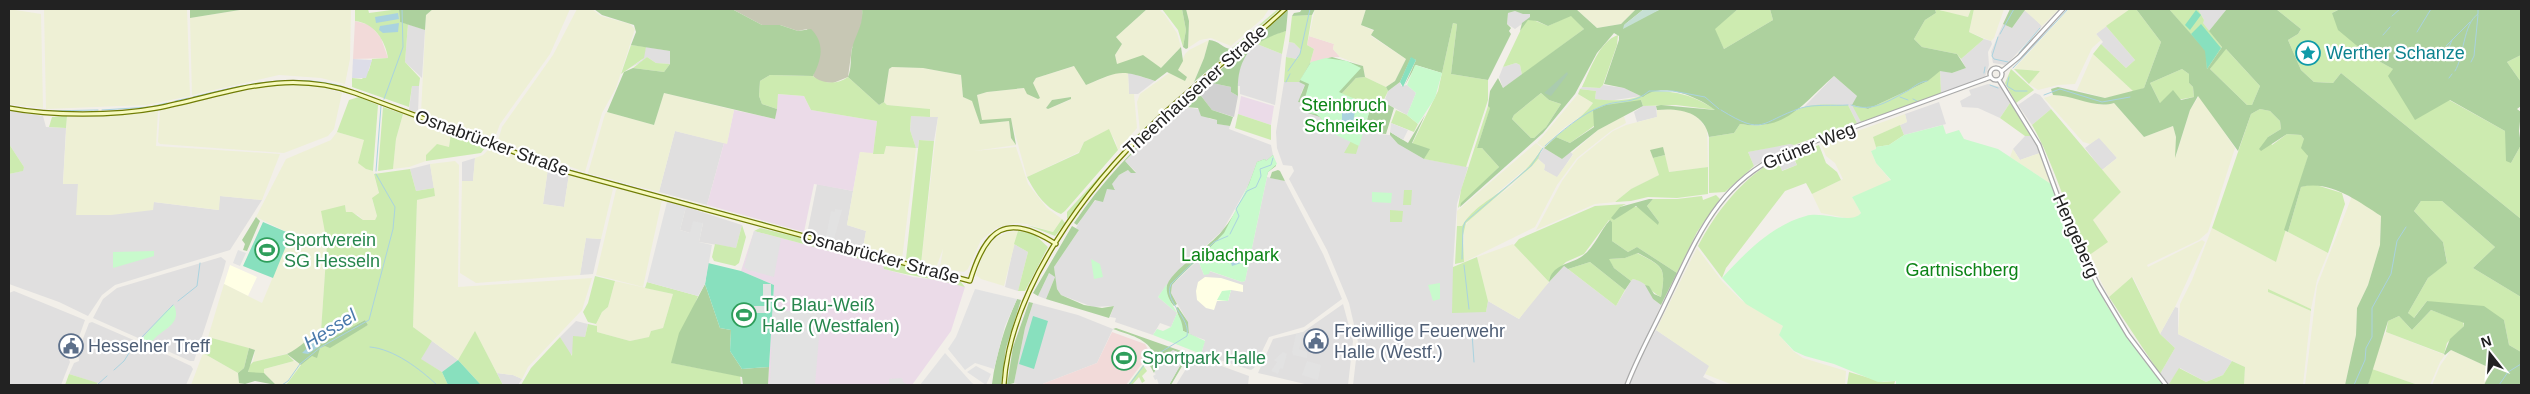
<svg xmlns="http://www.w3.org/2000/svg" width="2530" height="394" viewBox="0 0 2530 394" font-family="Helvetica,sans-serif">
  <style>
    .residential { fill: #e0dfdf }
    .commercial { fill: #f2dad9 }
    .industrial { fill: #ebdbe8 }
    .education { fill: #ffffe5 }
    .religious { fill: #d0d0d0 }
    .construction { fill: #c7c7b4 }
    .farmland { fill: #eef0d5; fill-rule: evenodd }
    .grass { fill: #cdebb0 }
    .forest { fill: #add19e; fill-rule: evenodd }
    .wetland { fill: #c6e0d4 }
    .cemetery { fill: #aacbaf }
    .park { fill: #c8facc }
    .pitch { fill: #88e0be }
    .parking { fill: #e2e2e2 }
    .plaza { fill: #dddde8 }
    .water { fill: #aad3df }
    .lines { fill: none; stroke-linecap: round; stroke-linejoin: round }
    .stream { stroke: #aad3df; stroke-width: 1 }
    .tertiary-casing { stroke: #a9a9a9; stroke-width: 5.5 }
    .secondary-casing { stroke: #707d05; stroke-width: 5.5 }
    .tertiary { stroke: #fff; stroke-width: 3 }
    .secondary { stroke: #f7fabf; stroke-width: 3 }
    .labels { text-anchor: middle; dominant-baseline: central; stroke-width: 4.5; stroke-linejoin: round; paint-order: stroke }
    .culture-label { font-size: 18px; fill: #0d838f; stroke: #fff; text-anchor: start }
    .street-label { font-size: 18px; fill: #222; stroke: #fff }
    .park-label { font-size: 18px; fill: #0c8416; stroke: #fff }
    .leisure-label { font-size: 18px; fill: #27864d; stroke: #fff; text-anchor: start }
    .service-label { font-size: 18px; fill: #4e5e75; stroke: #fff; text-anchor: start }
    .water-label { font-size: 19px; font-style: italic; fill: #4a7aab; stroke: #fff }
  </style>
  <rect width="100%" height="100%" fill="#f2efe9"/>
  <path class="residential" d="M2198,9h27l1,1 -17,21 -7,-9 2,-2z
    M2025,10l17,16 -34,37 -3,2 -12,-2 -2,-11 12,-28 9,4z
    M1515,11l15,2v5l-15,11 -8,-5 1,-11z
    M408,24l17,6 -3,48 -17,-16z
    M2106,26l29,34 -9,8 -25,-24 2,-2 -7,-8z
    M1984,39l7,2 1,3 -4,8 1,13 -4,12 -44,17 -1,-24 12,3 14,-5 -5,-9z
    M1289,42l5,1 7,7 -4,9 -11,-2z
    M1257,44l25,10 -7,51 -35,-11v-8h-3l2,-15 6,-17z
    M646,47l24,4v13l-14,-1 -9,-6 -7,6 -9,4 11,-7z
    M1516,63l4,2 2,10 -19,13 -4,-11 4,-10z
    M1128,73h2l25,8 -17,13h-9z
    M1834,76l23,20 -4,9 8,17 -4,1 -9,-18 -44,2z
    M1284,82h15l6,3 -4,8 4,10 4,2 -1,5 59,16 9,8 14,1 8,9 26,15 44,8 -11,37 -4,63 24,45h9l2,-11 31,18 17,-23 28,-30 52,40 15,-25 2,-2 11,3 9,17 8,6 -36,80h-272l5,-43 -9,-39 -22,-53 -38,-71 5,-8 -2,-5 -9,-1 -6,-17 -1,-16z
    M1400,82l1,4 6,-1 9,8 -9,22 -23,-13 4,-11z
    M1988,84l12,3 10,16 -10,15 -22,-10 -16,-1 -2,-6 11,-6 -2,-5z
    M1603,85l21,3 18,8 -34,5 -13,-2 1,-8 -16,-2 2,-2 18,1z
    M412,86h7l-1,27 -9,-3z
    M2035,93l5,2 11,14 -19,16 -14,-20z
    M1939,102l7,22 -42,11 -4,-10 7,-3 -2,-8z
    M1643,106h13l1,11 -20,5 -3,-10z
    M1185,107l13,2 12,10 7,1 1,4 12,2 -1,3 42,16 2,10 -3,5 -13,2 -8,22 -26,46 -48,44 -17,23 19,16 -6,14 -11,-4 -7,12 -38,-13 1,-4 -6,-1 4,-11 -21,1 -32,-12 -4,-6 -2,-12 -9,22 -8,-3 11,-23 6,4 -1,-10 25,-37 -3,-2 11,-19 20,-20h8l-4,-5 8,-9 9,-5 8,2 -11,-11 47,-48z
    M9,111l34,5 3,11 20,1 -3,55 15,1 -1,31 51,-3 26,-10 64,8 2,-14 42,4 -32,50 -115,35 -13,10 -14,21 -29,-14 -50,-18v-110l13,-3 2,-4 -15,-23z
    M911,116l27,1 -4,24 -15,-1 -1,8h-2l-6,-18z
    M675,131l49,12 -17,62 -48,-13z
    M2025,136h8l7,17 -20,7 -7,-11z
    M2099,137l18,21 -15,12 -17,-22z
    M1790,143l4,2 -40,21 -6,-14z
    M1544,148l18,11 7,-8 4,3 -16,24 -13,-8 1,-5 -8,-7z
    M1790,153l7,12 -16,6 -4,-12z
    M475,158l-2,23h-11v-19z
    M430,164l4,24 -18,3 -6,-22z
    M548,168l21,6 -5,33 -21,-3z
    M1267,177l18,4 38,73 19,45 -38,28 -35,10 -15,31 -3,2 -50,-16 4,-14 -16,-6 -1,-12 -17,-29 1,-8 26,-25 6,15 5,-4 33,11 3,-1z
    M817,184l36,7 -6,34 19,6 -3,17 -56,-14z
    M686,207l56,18 -6,23 -37,-6 4,-19 -13,10 -10,-3z
    M586,238l15,1 -8,35 -13,1z
    M1014,244l14,8 -10,39 -13,-4z
    M221,257l5,4 -3,11 -29,89h-4l-97,-43 10,-19 14,-11z
    M14,291l71,29 -11,31 -6,6 2,5 -9,23h-52v-92z
    M1033,303l45,12 35,14 -16,34 -57,22h-18l-8,-2 11,-55z
    M1343,304l10,37 -5,44h-39l-51,-12 15,-34 30,-7z
    M2175,307l3,1v26l54,27 -9,14 -17,7 -26,-14 -11,16 -9,-10 15,-26 -15,-14z
    M576,321l12,3 -3,13 -10,4 -4,16 -11,-20z
    M92,322l53,23 2,6 10,-1 34,16 2,3 -7,16h-83l-34,-11 5,-11 5,-2 -1,-9 11,-29z
    M1656,330l54,36 -7,11 16,8h-90l10,-25z
    M432,341l26,19 -16,12 -22,-13z
    M1194,356l55,20 -1,9h-72z
    M497,373l16,2 9,4 -4,6h-15z"/>
  <path class="commercial" d="M355,21l15,4 6,7 5,6 7,20 -35,1z
    M1309,36l25,8 -1,5 7,8h-8l-22,6 4,-14 -7,-4z
    M1112,332l33,12 7,12 -8,5 -18,24h-86l57,-22z"/>
  <path class="industrial" d="M778,94l26,2 7,14 66,11 -4,33 -13,-2 -7,39 -39,-7 -10,48 -97,-27 17,-62h3l7,-33 41,9z
    M1241,96l33,10 -3,19 -33,-11z
    M754,231l129,34 1,4 29,8 32,4 20,6 -14,44 -39,54h-144l6,-100 -33,-14z"/>
  <path class="education" d="M230,265l27,12 -9,19 -24,-12z
    M1205,277l16,1 22,7v7l-12,-2 -3,11h-11l-3,9 -8,-2 -9,-8 -1,-9 2,-9z"/>
  <path class="religious" d="M1207,82l24,5v5l7,4 -4,21 -22,-7 -14,-18z"/>
  <path class="construction" d="M732,9h130l1,8 -4,18 -7,13 -4,29 -15,6 -14,-1 -6,-6 5,-16 -11,-31 -9,2 -18,-6h-18z"/>
  <path class="farmland" d="M9,9l32,5 2,94 -34,-4z
    M44,9h143l3,87 -44,9 -100,4z
    M246,9h105l-1,50 -5,25 -24,-6 -42,-3 -87,20 -2,-77z
    M433,9h137l-20,45 -50,70 -6,16 -73,-27 5,-98z
    M577,9h15l9,7 29,8 5,5 -19,59 -14,25 -17,59 -87,-31 4,-14 51,-72z
    M1147,9h12l6,6 12,18 4,14 -20,21 -44,-3 -2,-10 7,-11 -6,-7z
    M1186,9h83l-6,9 -32,28 -20,-8 -11,2 -12,8 1,-27z
    M1315,9h51l-5,16 13,6 -3,5 35,23 -11,22 -9,6 -21,-10 -2,-11 -23,-9 -7,-8 1,-5 -25,-8z
    M1576,9h60l-15,15 -24,4z
    M1942,9h29l-3,8 -25,-5z
    M1974,9h30l-10,29 -3,3 -22,-9z
    M2023,9h36l-17,17z
    M2069,9h61l-34,25 5,6 -9,8 -17,36 -17,1 -20,5 -9,-6 11,-13 -26,-2z
    M1209,40l-5,18 -10,24 -54,50 -3,-30 3,-8 29,-21 9,-3 7,-16 4,-4z
    M2093,54l41,38 -29,6 -28,-8z
    M1075,66l11,19 32,-13 10,1 1,21h5l3,34 -19,22 -3,-10 -7,-10 -24,12 -5,10 -52,25 -16,-58 -29,2 -5,-26 10,-3 38,-4 15,10 -5,-8 -2,-7 3,-5zM1071,97l-1,3 -22,9 -2,-1 6,-8z
    M892,67l31,1 38,7 2,22 9,3 8,23 29,-2 2,17 5,7 -42,6 42,-4 12,37 19,24 15,11 -9,13 -26,-8 -12,-1 -19,5 -15,12 -13,29 -4,3 -24,-4 3,-19 -7,19 -15,-4 17,-147h-8v-8l-43,-4 -3,-3 5,-33z
    M294,84l27,3 21,6 -8,36 -6,7 -44,17 -124,-9 -2,-2 2,-32 106,-24z
    M664,93l70,17 -7,34 -52,-13 -16,61 -71,-19 17,-59 2,-2 47,13z
    M1578,94l15,9 -8,11 -20,13 -22,20 -6,-4z
    M2053,95h12l31,9 9,1 9,-2 30,34 29,-11 3,11v19l14,-46 9,-14 36,52 -27,84 -9,8 -52,25 1,2 54,-27 3,2 -30,65 -15,27 -27,-57 -24,20 -21,-41 19,-14 -14,-22 28,-28 -19,-22 15,-12 -18,-20 -9,6 -7,-2 -39,-44z
    M1670,109l16,1 12,8 9,11 1,38 -40,5 -5,-25 -10,11 6,17 -28,14 -16,13 -20,2 -59,26 26,-49 16,-22 35,-28 13,-6 31,-8v-7z
    M158,111l-2,35 124,8 -18,46 -42,-4 -1,14 -65,-8 -1,8 -42,5h-35l2,-31h-15l4,-68z
    M403,114l48,19 -2,14 -23,8v6l-17,6 -16,2 3,-30z
    M1905,114l2,8 -34,15 4,12 -6,2 5,12 15,18 -39,16 9,16 -4,4 -6,2 -30,-6 -9,-19 31,-15 -8,-16 -9,-7 -5,-12z
    M1624,116l2,7 -15,8 -34,27 -20,27 -22,42 -71,35v-34l8,-12 39,-30 27,-27 7,6 -1,5 13,7 16,-22 -1,-2 26,-23z
    M337,132l27,8 2,29 7,2 6,23 -7,5 5,17 -2,4 -5,2 -7,-2 -5,-5 -12,-3 -1,-7 -20,24 2,14 -6,88 -28,21 -40,10 2,-12 -47,-13 16,-53 38,19 29,-69 -35,-17 30,-58 45,-19z
    M1536,143l6,5 -12,17 -59,50 -9,11h-5v-15z
    M885,146l31,2 -14,111 -39,-11 3,-17 -19,-6 13,-73 24,2z
    M490,148l58,20 -5,36 21,3 5,-33 42,13 2,2 -12,50 -15,-1 -6,37 -104,8 -16,-10 2,-92h11l2,-23 8,-3z
    M2013,149l7,11 20,-7 11,31 -41,-27z
    M455,161l4,4 -1,122 134,-9 -10,32 -54,57 -6,12 -9,-4 -16,-2 -22,-41 -17,28 -45,-33 4,-127 18,-4 -5,-32z
    M619,188l43,12 -19,87 -47,-12 20,-85z
    M2352,196l29,20 -1,29 -12,40 -11,23 -1,27 -11,50h-40l12,-99z
    M2212,228l64,34 8,-32 44,23 -11,27 -6,29 -42,-19 -1,2 43,19 -8,74h-59l1,-18 -67,-33 2,-30 12,-24z
    M1018,231l-14,55 -23,-7 -5,-4 9,-27 11,-10 12,-6z
    M1513,244l36,38 -30,37 -31,-18 -11,-44z
    M1697,248l25,33 19,19 42,26 -4,9 14,16 10,7 43,13 -1,14h-112l-28,-11 4,-8 -53,-36z
    M615,281l58,13 -10,34 -12,3 -1,6 -20,4 -33,-9 -1,-8 6,-12 6,-5z
    M2386,332l59,23 -5,7 -10,23h-12l-46,-16 5,-20z
    M2451,350l39,18 1,3 -7,14h-52l8,-19z
    M203,353l35,20 1,9 6,3h-54z
    M294,361l7,4 -14,20h-11l-12,-12v-4z"/>
  <path class="grass" d="M355,9h13l1,4 30,-4 1,13 8,2 -3,38 15,16 -1,8h-7l-3,21 -57,-20v-9l10,1 7,-9 3,-11 16,-1c-3,-18 -14,-35 -33,-37z
    M1162,9h20l4,21 -3,17 -5,-17z
    M1278,9h2l-56,49 9,-8 -2,-1z
    M1738,9h32l3,11 -49,29 -10,-20z
    M1935,9l33,8 3,-8h3l-5,23 15,7 -23,20 -4,-5 -35,-7 -8,-8 11,-19 11,-7z
    M2130,9h6l25,33 -17,46 -10,4 -41,-38 8,-10 25,24 9,-8 -29,-34z
    M2169,9h29l6,11 -1,3 19,24 -15,22 -2,-18z
    M2276,9h64l-8,4 36,42 137,76 6,32 10,-18v74l-180,-146 -8,10 -19,-1 -13,-12 -13,-30 10,-6 3,-5z
    M1312,15l-5,30 7,4 -4,14 -11,19h-15l2,-25 11,2 4,-9 -7,-7 -5,-1 3,-26z
    M1571,15l13,14 -62,46 -2,-10 -4,-2 -13,4 22,-46 6,-2 17,7z
    M1453,23l4,1 -6,50 37,6v20l-22,67 -42,-8 5,-10 -17,-5 26,-53z
    M1286,31l-4,23 -25,-10 8,-7z
    M1618,35l-1,10 -14,40 -3,3 -18,-1c8,-16 17,-46 36,-52z
    M631,45l15,2 -2,11 -23,16z
    M2225,48l35,38 -8,19h-5l-37,-36z
    M2521,55v27l-14,-20z
    M647,57l9,6 14,1 -6,8 -31,-4z
    M2011,69l23,21 -18,13 -11,-20z
    M2014,69l26,2 -11,13z
    M2182,69l7,5v9l4,4 1,10 -34,6 -10,-20z
    M1940,70l1,24 -80,28 -9,-17 16,4 60,-28z
    M770,75l43,1c9,8 24,9 35,1l31,28 5,-3 3,3 43,4v8l-19,-1 -1,14 6,18 -30,-2 -2,8h-11l4,-33 -66,-11 -7,-14 -26,-2 -1,15 -15,-5 -3,-8 1,-15z
    M1365,77l21,10 2,4 -8,17 -9,-3 -15,49 -12,-1 7,-12 -24,-12 -7,-12 36,-39z
    M1197,81l-65,61 -65,77v-7l69,-76z
    M1580,89l16,2 -1,8c16,2 41,3 54,-8 30,0 43,4 67,19l-40,-5 -33,1 -2,-6 -47,26 -24,17 -14,-6 -13,10c16,-15 38,-27 50,-44l-15,-9z
    M1541,93l8,7 12,4 -15,23 -12,11h-3l-19,-19 2,-4z
    M359,97l19,8 -5,66 -7,-2 -8,-6 6,-23 -27,-8 12,-32z
    M2010,103l23,33h-8l-25,-18z
    M1848,105l9,18 -63,22 -4,-1 -42,8 6,14 -29,26 -16,1v-56l25,-4 6,-9c36,6 37,-8 65,-17 12,-4 31,-2 43,-2z
    M1488,106h3l-14,42h5l17,19 -41,41 3,-18z
    M383,107l20,7 -7,25 -3,30 -15,2z
    M2051,109l70,83 -28,28 15,22 -20,14c-21,-42 -33,-91 -56,-131z
    M2260,109l10,2 10,10 1,8 -13,8 4,8 15,-11 14,1 3,4 4,18 -32,105 -64,-34 39,-114z
    M1396,110l11,5 11,9 -4,8 -23,-9z
    M1238,114l33,11v15l-36,-12z
    M67,116l-1,12 -17,-1 3,-10z
    M1900,125l4,10 -15,10 -13,2 -3,-10z
    M1109,129l9,21 -53,61 -4,3c-16,-6 -27,-23 -34,-37l52,-24 5,-11z
    M451,133l35,14 -5,6 -55,8v-6l11,-11 12,3z
    M919,140l15,1 -13,123 -15,-5z
    M9,144l15,23 -1,4 -14,3z
    M1819,145l7,18 11,9 4,8 -29,14 -6,-11 -21,8 -59,77 -4,10 -24,-32c18,-34 44,-68 79,-87l5,12 15,-6 -5,-11z
    M1542,148l-4,11 -6,7 -66,57 -3,12 1,27 -9,2 2,-38h5c10,-18 31,-28 47,-41 13,-11 24,-22 33,-37z
    M1665,155l4,17 39,-5v27l-31,4 -29,-1 -17,4 -16,1 16,-13 28,-14 -6,-17z
    M410,169l6,22 18,-3 1,8 -18,4 -4,127 19,14 -11,18 21,13 6,13h-162l15,-20 19,-17 48,-23 -3,-5 -43,23 -1,-12 6,-88 -6,-32 24,-6 1,7h6l11,8h12l2,-4 -5,-18 7,-5 -5,-19z
    M2313,184l29,9 3,11 -17,49 -40,-21 13,-45z
    M1404,190h8l-1,15h-8z
    M1716,195l4,4 -23,33 -20,41 -40,-26 -9,5 -16,-11v-19l-3,-2 -25,34 -18,8 -16,15 -1,5 -35,-37 5,-6 76,-33 31,-2 -6,3 -6,13 18,-13h6l18,15h3l-12,-16 6,-7h24l25,-3 1,4z
    M2421,201h21l53,46 -22,21 48,29v55l-12,-7 -5,-25 -77,-19 -14,18 -5,-6 20,-35 19,-16 -4,-20 -29,-31z
    M1390,210l13,1 -1,11h-12z
    M1062,219l3,4 -10,13 -28,-11 26,7z
    M742,225l4,12 -7,26 -4,3 -21,-5 -2,-4 3,-13 21,4z
    M760,228l62,15 138,38 5,6c-27,-8 -54,-11 -81,-18l-1,-4 -129,-34z
    M1018,231l16,3 14,13 -23,44h-7l10,-39 -14,-8z
    M1637,253c27,14 29,14 24,44 -12,-6 -14,-15 -28,-18l-2,2 -17,-13 -6,-9 17,-1z
    M1477,257l11,44 -2,11 -34,1 1,-46z
    M1590,262l35,28 -9,16 -48,-37z
    M595,276l20,5 -7,26 -6,5 -6,12 -8,-2 -5,-10 5,-9z
    M2132,277l28,57 15,14 -15,26 -51,-77z
    M647,282l51,14 -26,67 68,13 1,9h-220l10,-17 29,-31 12,19 1,-20 12,1 3,-13 9,2v6l33,9 19,-4 2,-6 12,-3 10,-34 -28,-6z
    M2268,289l43,20v2l-43,-19z
    M2431,310l32,12 1,4 -17,17 -3,11 -58,-22 2,-11 11,-5 13,14z
    M475,331l28,54h-22l-23,-25z
    M208,337l41,11 -5,20 -6,5 -35,-20z
    M287,354l7,7 -30,8v4h-16l1,-7 4,-4z
    M2232,361l13,6 -1,18 -75,-1 10,-16 27,14 17,-7z
    M1143,365l4,6 -5,5 3,5 -3,2 -3,-6 -7,8h-4z
    M2372,369l46,16h-50z
    M1849,372l34,10 12,-1 -1,4h-47z
    M69,374l29,9 -3,2h-30z"/>
  <path class="forest" d="M190,9h56l-56,9z
    M399,9h34l-7,6 -1,15 -25,-8z
    M594,9h138l30,16h18l18,6 13,-2c14,14 11,30 2,47l-43,-1 -10,6 -1,15 3,8 15,5 -2,10 -111,-26 -10,32 -47,-13 17,-40 9,-4 31,4 6,-8v-13l-39,-6 5,-13 -2,-7 -32,-10z
    M862,9h285l-31,28 6,7 -7,11 2,9 26,-9 18,13 20,-21 2,14 -5,9 9,7 -2,4 -18,-9 -12,9c-36,-12 -35,-10 -69,4l-12,-19 -38,12 -3,5 7,15 -2,1 -11,-5 -3,-6 -37,4 -10,3 5,25 29,-2 5,27 -5,-7 -2,-17 -29,3 -8,-23 -9,-4 -2,-22 -38,-7 -31,-1 -3,2 -5,33 -5,3 -31,-28c4,-9 2,-19 4,-28 3,-14 12,-24 10,-40z
    M1182,9h4l3,12 -1,27 -2,1 -3,-2 3,-17z
    M1302,9h13l-3,6 -20,1 2,-3 6,-1z
    M1366,9h210l21,19 24,-4 15,-15h8l-20,16 37,-16h77l-23,20 9,20 49,-29 -3,-11h165l1,4 -11,7 -11,19 8,8 35,7 9,14 -14,5 -12,-2 -12,10 -60,28 -16,-4 5,-9 -23,-20c-31,27 -48,56 -94,48l-6,9 -25,4c-5,-26 -31,-29 -52,-27l-1,-4 5,-1 54,5c-17,-13 -53,-29 -72,-13l-19,-9 -20,-4 15,-44v-4l-5,-3 -17,20 -22,41 -32,39 -83,74 1,-4 38,-36 -17,-19h-5l13,-40 -2,-2 2,-15 8,-13 5,10 81,-59 -13,-13 -23,10 -11,-5 -9,-1 -8,11 2,-8 8,-6v-3h-7l-8,-3 -7,2 -1,11 4,4 -2,3 2,3 -23,46 -37,-6 6,-50 -4,-1 -11,50 -26,-8 -11,20 11,-25 -5,-2 -11,24 -12,9 -2,-4 9,-6 11,-22 -35,-24 3,-5 -13,-5zM1541,93l8,7 12,4 -15,23 -12,11h-3l-19,-19 2,-4z
    M2010,9l15,1 -13,18 -9,-4z
    M2136,9h33l37,42 1,18 15,-22 -13,-16 17,-21 -1,-1h51l25,20 -3,5 -10,6 13,30 13,12 19,1 8,-10 180,146v78l-48,-29 22,-21 -53,-46h-21l-7,10 29,31 4,21 -19,15 -20,35 6,5 13,-17 57,5 20,14 5,25 12,7v33h-37l7,-14 -1,-3 -39,-18 -6,5 -1,-1 6,-15 14,-13v-3l-33,-13 -19,20 -13,-14 -11,5 -20,64h-23l11,-50 1,-27 11,-23 12,-40 1,-29c-24,-15 -50,-36 -80,-29l-13,45 -4,-2 24,-74 -7,-8 3,-9 -3,-4 -14,-1 -26,17 -2,-2 9,-12 13,-8 -1,-8 -10,-10 -10,-2 -9,5 -13,37 -40,-55 -8,14 -15,48 1,-21 -3,-11 -29,11 -30,-34c-20,6 -40,-8 -61,-8l-2,-6 7,-2 47,11 39,-10 17,-46zM2226,49l34,37 -8,19h-5l-37,-36zM2182,69l7,5v9l4,4 1,10 -13,3 -8,-10 -13,13 -10,-20z
    M2340,9h181v46l-14,7 14,20v24l-4,3 4,3 -2,19 2,14 -10,18 -5,-2 -1,-30 -55,-31 -35,20 -27,-44 5,-7 -25,-14 -30,-25 -6,-17z
    M1288,10l-2,21c-36,11 -50,27 -48,65l-7,-4v-5l-24,-5 -9,10 14,18 21,7 -3,9 -13,-2v-4l-16,-4 -3,-8 -13,-1 -13,6 -47,48 11,12h-5l-3,-3 -9,5 -7,9 3,6 -8,-1 -4,13 -8,-2 -18,25 -3,-2c58,-85 139,-144 214,-213z
    M1209,40c10,0 14,10 25,9l-40,33 10,-24z
    M1332,57l31,9 2,11 -9,1 -36,39 -15,-5 4,-6 -2,-3 -9,-1 7,-17 -6,-3 11,-19z
    M1071,97v2l-23,10 -2,-1 6,-8z
    M1641,100l2,6 -45,24 -36,29 -18,-11 12,-11 14,6 24,-16 -1,-17 13,-5z
    M1384,102l10,6 -8,26 -13,-1 -8,-6 6,-22 9,3z
    M1425,115l-13,28 18,6 -6,10 -26,-15 -8,-9v-3l18,11z
    M1663,147l2,8 -12,3 -3,-8z
    M1273,155l3,11 -8,6c-9,39 -69,83 -96,113l-1,8 6,11 -3,2c-5,-6 -10,-13 -7,-21 7,-17 42,-38 55,-54 16,-18 27,-46 35,-69l8,-3 1,2z
    M1278,170l2,1 5,10 -15,-3 2,-6z
    M1649,199h4l-6,7 12,16 -1,3 -22,-19 -22,14 -3,-2 9,-11z
    M256,217l4,4 -13,30 -4,-1 2,-6 -3,-4z
    M1610,220l2,2v19l16,11 9,-5 40,26 -16,32 -8,-6 -8,-14 4,1 5,8 7,3c5,-30 3,-30 -23,-44l-13,5 -16,1 5,9 17,13 -6,9 -35,-28 -22,7 -4,-3 -15,16c2,-17 21,-18 32,-25 14,-9 19,-27 29,-37z
    M1072,226l7,4 -25,37 3,22 4,6 23,10 18,3 12,-2 -5,12 -63,-19 9,-22 -6,-4 -11,23 -5,-3z
    M705,284l15,44 11,2 -1,21 12,18 27,-2 -1,18h-25l-1,-8 -71,-14 8,-30z
    M1017,299l4,1 -15,48 -5,37 -9,-1c4,-30 13,-58 25,-85z
    M1029,302l4,1 -8,25 -11,55 -7,2 6,-38z
    M1178,307l10,15 1,12 16,7 -22,-10 -7,-23z
    M365,320l3,5 -38,23 -5,-2 -5,2 -3,10 -5,-2 -11,9 -14,-11c13,-6 24,-19 34,-23l1,12z
    M1116,328l71,25 1,3 -17,29h-2l15,-27 -12,-6 -9,4 -9,17 -5,-9 -2,1 -2,-4 9,-6c-6,-17 -25,-20 -41,-26z
    M249,348l6,2 -7,22 16,1 12,12 -21,-4 -10,3 -6,-1 -1,-10 6,-5z"/>
  <path class="wetland" d="M1644,9h17l-38,20 1,-4z"/>
  <path class="cemetery" d="M1567,72l1,2 -17,22 -7,-3z"/>
  <path class="park" d="M1326,58l21,3 14,7 -22,24 32,14 -12,40 -31,-15 -7,-13 -5,-4 -7,-1 3,-8 -8,-4 5,-17 -9,-4 11,-18z
    M1415,65l27,8 -7,25 -17,26 -11,-9 9,-22 -9,-8z
    M1943,125l3,9 13,-4 5,9 34,10 53,35 24,59 32,63 35,52 22,27h-268v-4l-18,1 -44,-18 -29,-8 -11,-5 -15,-16 4,-9 -37,-22 -24,-26c23,-25 50,-53 84,-62 17,-5 45,9 55,-3l-9,-16 39,-17 -15,-17 -5,-12 5,-2v-2l13,-2 15,-10z
    M1273,155l4,9 -9,8 -23,109 -3,1 -32,-11 -1,3 -5,1 -6,-15 26,-27 25,-49 8,-22 8,-3 1,2z
    M1372,192l20,1 -1,10 -19,-1z
    M154,251v5l-41,12v-16z
    M1091,259l9,5 3,13 -9,2z
    M1440,283v16l-7,2 -5,-16z
    M1167,284c-3,18 16,29 16,47l22,10 -4,13 -48,-19 4,-6 6,2 8,-4 6,-14 -19,-16z
    M1231,290l-3,11 -11,-1 5,-9z
    M174,305c9,21 -14,24 -23,38l-9,-4 23,-27z"/>
  <path class="pitch" d="M2196,10l5,5 -11,15 -5,-5z
    M2201,24l20,24 -14,21 -2,-18 -14,-17z
    M1411,57l5,3 -13,27 -3,-5z
    M263,222l28,12 -18,44 -30,-12z
    M708,263l33,8 33,14 -5,82 -27,2 -12,-18 1,-21 -11,-2 -15,-44z
    M1033,316l15,5 -14,48 -15,-5z
    M458,360l23,25h-33l-6,-13z"/>
  <path class="parking" d="M1391,123l17,7 -5,10 -13,-8z
    M667,202l19,5 -6,23 10,3 3,-12 10,2 -4,19 13,3 -7,39 -7,12 -51,-14z
    M835,209l7,1 -8,29 -8,-2 5,-26 4,1z
    M754,231l27,8 -7,38 -26,-7 -4,-3z
    M238,250l8,3 -6,13 -7,-3z
    M763,284h8v17h-8z
    M975,289l42,10 -12,27 -11,43 -19,-6 -10,7 -17,-21 8,-12z
    M754,306h15v7h-15z
    M773,310l48,3 -6,72h-45z
    M1303,332l-4,17 8,3v6l-14,-3 -1,-3 4,-18z
    M1173,350l9,4 2,5 -15,26h-10l-2,-6 -2,1 -2,-4 3,-2 -2,-1 9,-17z
    M1283,352l4,2 -4,15 -3,-1 -2,6 -7,-3 6,-9 -3,-2z
    M945,353l27,30 3,2h-55z
    M1307,361l14,4 -3,15 -16,-5z
    M976,366l15,8 -5,11 -19,-13z
    M902,378l1,4 5,3h-21l2,-1v-5z"/>
  <path class="plaza" d="M353,59l19,1 -6,18h-14z"/>
  <path class="water" d="M398,13l1,6 -23,4 -1,-6z
    M399,23l-1,9 -15,1 -4,-3 1,-4z
    M1345,107l10,5 -3,14 -10,-3v-13z
    M1241,249l3,5 -3,9 -9,3 -3,-10z
    M319,342l1,4 -12,8 -6,-1 10,-10z"/>
  <g class="lines">
    <path class="stream" d="M2392,16l8,-7
      M2417,32l14,-23
      M2000,34l14,-25
      M2383,35l7,-8
      M1998,37l-6,19 2,3 14,3
      M2446,46l24,-24
      M2448,50l4,-10
      M2019,53l21,-25
      M2471,62l3,-6 4,-41
      M2013,68l55,-59
      M1288,71l12,-17 10,-45
      M2455,71c9,-14 8,-47 23,-57v-5
      M1984,73l1,-6
      M2009,77l-2,9 8,5h12
      M2449,78l3,-4
      M1286,82l4,-8
      M1990,85l8,3
      M358,92l17,6
      M2044,95l16,-6 42,13 28,-5
      M193,97c50,-12 97,-24 148,-11
      M1900,97l8,3
      M384,99l19,-52 -1,-38
      M1913,99l4,2
      M175,101l14,-3
      M1851,105c22,8 39,-5 58,-15 6,-4 10,-8 18,-9
      M9,106l6,1
      M154,106l13,-3
      M18,108l24,3
      M102,110l48,-3
      M1721,110c44,27 38,12 80,-2 13,-4 33,-2 47,-3
      M46,111l52,-1
      M423,116l57,22
      M497,144l60,22
      M1545,146c17,-15 35,-31 57,-40 18,-7 31,-1 47,-15h24l32,6 14,12
      M560,167l23,7
      M376,171l5,-65
      M588,175l27,8
      M618,183l37,11
      M659,195l6,1
      M668,197l23,6
      M696,205l9,2
      M718,211l4,1
      M724,212l5,2
      M733,215l11,3
      M762,222l15,5
      M780,228l23,6
      M1230,234l9,-18 -3,-7 11,-18 9,-4 5,-11 -1,-7 11,-4 2,-7
      M1200,257h29
      M1462,259l1,-31 2,-6 66,-56 12,-18
      M1464,265l5,44
      M178,301l19,-15 3,-23
      M1472,333l2,29
      M141,338l32,-33
      M370,347c24,2 50,22 67,38
      M114,370l10,-9 12,-19
      M97,385l10,-9
      M282,385l6,-4 12,-17 21,-17 48,-27 24,-91 2,-22 -19,-33
      M1129,385l19,-25 39,-24c4,-19 -24,-34 -16,-52l43,-42 14,-6
      M2354,385l11,-25 1,-12 6,-11v-29l19,-34 6,-33 9,-14
      M2499,385l9,-13 13,-8"/>
    <g class="tertiary-casing">
      <path id="tertiary" d="M1990 74a6 6 0 1 1 12 0a6 6 0 1 1-12 0Z
        M2002,71l17,-14 44,-48
        M1999,80l40,65 27,74 32,66 30,50 38,50
        M1627,385c11,-29 26,-55 39,-83 32,-66 52,-122 125,-152l200,-73"/>
    </g>
    <g class="secondary-casing">
      <path id="secondary" d="M9,108c42,8 105,8 148,0 71,-14 126,-40 198,-15l213,79 402,109c16,-53 36,-69 86,-37
        M1004,385c6,-97 83,-199 152,-264 41,-39 87,-73 129,-112"/>
    </g>
    <use href="#tertiary" class="tertiary"/>
    <use href="#secondary" class="secondary"/>
  </g>
  <defs>
    <g id="sight-ring" transform="scale(1.25)"><circle r="9.5" fill="#fff" stroke="#0f9aa8" stroke-width="1.5"/><path d="M0-6L1.8-2.2L6-1.7L2.9 1.2L3.7 5.4L0 3.3L-3.7 5.4L-2.9 1.2L-6-1.7L-1.8-2.2Z" fill="#0f9aa8"/></g>
    <g id="stadium-ring" transform="scale(1.25)"><circle r="9.5" fill="#fff" stroke="#2e9e5b" stroke-width="1.5"/><path d="M0-5a6.5 5 0 1 0 0 10a6.5 5 0 1 0 0-10ZM-3.5-1.8h7v3.6h-7Z" fill="#2e9e5b"/></g>
    <g id="civic-ring" transform="scale(1.25)"><circle r="9.5" fill="#fff" stroke="#5c6f8a" stroke-width="1.5"/><path d="M-.6-6.5H3V-4.5H.6V-3L4-1V1h2V6H-6V1h2V-1L-.6-3ZM-1.2 2.5V6h2.4V2.5Z" fill="#5c6f8a"/></g>
  </defs>
  <g fill-rule="evenodd">
    <use href="#sight-ring" x="2308" y="53"/>
    <use href="#stadium-ring" x="267" y="250"/>
    <use href="#stadium-ring" x="744" y="315"/>
    <use href="#civic-ring" x="1316" y="341"/>
    <use href="#civic-ring" x="71" y="346"/>
    <use href="#stadium-ring" x="1124" y="358"/>
  </g>
  <g class="labels">
    <g class="culture-label">
      <text x="2326" y="53">Werther Schanze</text>
    </g>
    <g class="street-label">
      <text transform="translate(1195 90) rotate(-42)">Theenhausener Straße</text>
      <text transform="translate(492 143) rotate(20)">Osnabrücker Straße</text>
      <text transform="translate(1809 146) rotate(-22)">Grüner Weg</text>
      <text transform="translate(2076 236) rotate(66)">Hengeberg</text>
      <text transform="translate(881 257) rotate(15)">Osnabrücker Straße</text>
    </g>
    <g class="park-label">
      <text x="1344" y="105">Steinbruch<tspan x="1344" dy="21">Schneiker</tspan></text>
      <text x="1230" y="255">Laibachpark</text>
      <text x="1962" y="270">Gartnischberg</text>
    </g>
    <g class="leisure-label">
      <text x="284" y="240">Sportverein<tspan x="284" dy="21">SG Hesseln</tspan></text>
      <text x="762" y="305">TC Blau-Weiß<tspan x="762" dy="21">Halle (Westfalen)</tspan></text>
      <text x="1142" y="358">Sportpark Halle</text>
    </g>
    <g class="service-label">
      <text x="1334" y="331">Freiwillige Feuerwehr<tspan x="1334" dy="21">Halle (Westf.)</tspan></text>
      <text x="88" y="346">Hesselner Treff</text>
    </g>
    <g class="water-label">
      <text transform="translate(330 329) rotate(-32)">Hessel</text>
    </g>
  </g>
  <rect width="2530" height="394" fill="none" stroke="#222222" stroke-width="20"/>
  <g transform="translate(2490 354) rotate(343)" stroke="#ffffff" stroke-width="4" paint-order="stroke">
  <path d="M0-4L9 19L0 12L-9 19Z" fill="#222222"/>
  <text y="-8" font-size="14" font-weight="bold" text-anchor="middle" fill="#222222">N</text>
  </g>
</svg>
